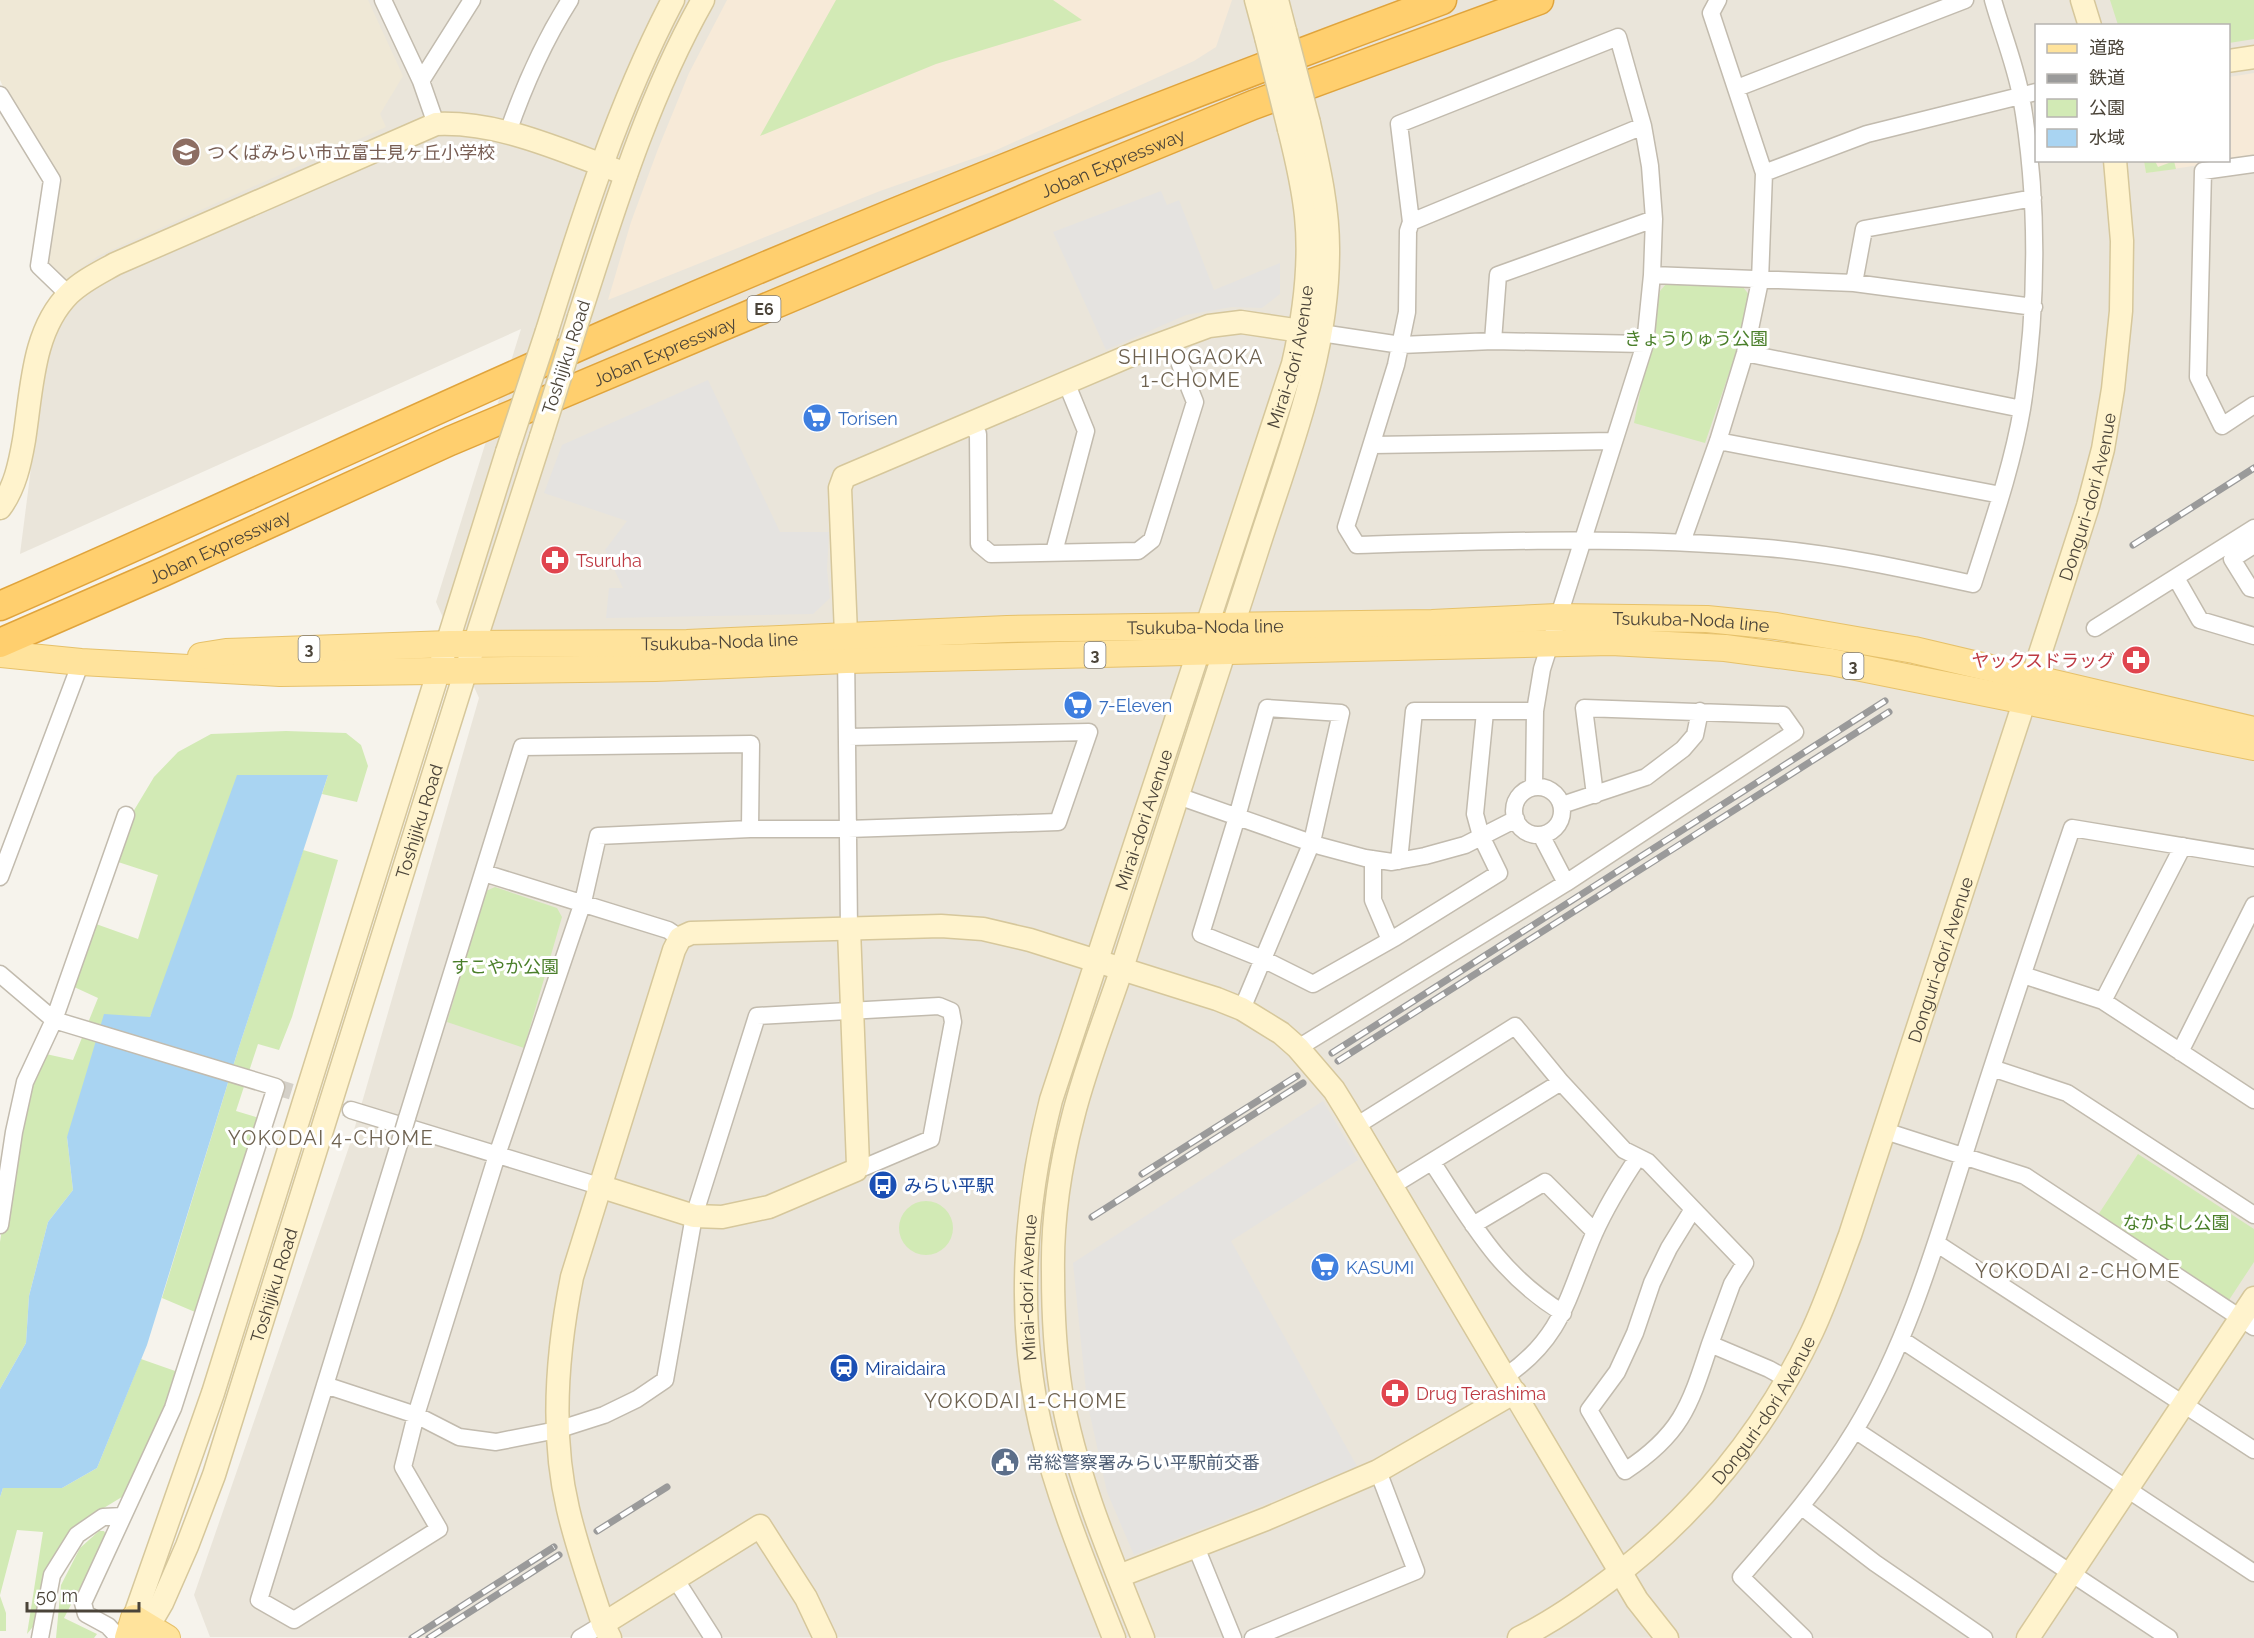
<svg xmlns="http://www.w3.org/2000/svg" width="2254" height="1638" viewBox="0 0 2254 1638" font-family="Raleway,'Noto Sans JP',sans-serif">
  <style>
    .residential { fill: #eae5da; fill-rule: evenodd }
    .commercial { fill: #f7ead8 }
    .education { fill: #efe8d6 }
    .green { fill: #d2eab5 }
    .parking { fill: #e5e3e0 }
    .water { fill: #a9d4f2 }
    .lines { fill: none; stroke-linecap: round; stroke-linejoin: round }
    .street-tunnel { stroke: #d4d0c8; stroke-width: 16; stroke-dasharray: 16 8; stroke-linecap: butt }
    .street-casing { stroke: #c2bbae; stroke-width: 19 }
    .secondary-casing { stroke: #d6c79b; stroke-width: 25 }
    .primary-casing { stroke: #e6c16a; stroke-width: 28 }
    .highway-casing { stroke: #e0a43c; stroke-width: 31 }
    .street { stroke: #fff; stroke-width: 16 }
    .secondary { stroke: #fff3cd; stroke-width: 22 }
    .primary { stroke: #ffe39c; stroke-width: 26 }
    .highway { stroke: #ffcf6e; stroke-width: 28 }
    .rail-casing { stroke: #9a9a9a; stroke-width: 7 }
    .rail { stroke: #fff; stroke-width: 4.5; stroke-dasharray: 14; stroke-linecap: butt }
    .street-bridge-casing { stroke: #c2bbae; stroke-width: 19; stroke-linecap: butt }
    .secondary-bridge-casing { stroke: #d6c79b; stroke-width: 25; stroke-linecap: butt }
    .street-bridge { stroke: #fff; stroke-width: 16 }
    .secondary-bridge { stroke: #fff3cd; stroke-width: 22 }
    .labels { text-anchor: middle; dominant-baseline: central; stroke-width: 6; stroke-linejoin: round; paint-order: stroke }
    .shield { fill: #fff; stroke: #817c74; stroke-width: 1.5 }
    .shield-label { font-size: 16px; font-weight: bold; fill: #4b4439 }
    .education-label { font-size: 18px; fill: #785e54; stroke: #fff; text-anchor: start }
    .street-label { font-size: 18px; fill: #4b4439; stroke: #fff }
    .park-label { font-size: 18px; fill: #4a7f2a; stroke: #fff }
    .shop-label { font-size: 18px; fill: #366cbe; stroke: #fff; text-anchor: start }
    .health-label { font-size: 18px; fill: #be3a42; stroke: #fff; text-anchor: start }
    .transit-label { font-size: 18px; fill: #164399; stroke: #fff; text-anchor: start }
    .service-label { font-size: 18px; fill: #4e5e75; stroke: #fff; text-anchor: start }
    .neighbourhood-label { font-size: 20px; letter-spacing: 1.5px; fill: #6e6250; stroke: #fff }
  </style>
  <rect width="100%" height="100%" fill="#f6f3ec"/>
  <path class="residential" d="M91,0h2163v1638l-2044,-1 -16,-42 156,-451 129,-446 -43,-96 85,-273 -501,225zM2036,26h192v134h-192z"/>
  <path class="commercial" d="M727,0h505l-16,47 -22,14 -202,91 -112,39 -272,109 23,-78 27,-73 31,-76z
    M2254,73v84l-108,16 -2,-12 84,-1 1,-83z"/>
  <path class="education" d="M0,0h368l35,76 -23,38 6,13 -288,129 -32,23 -22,-21 13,-81 -49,-79 -8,-18z"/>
  <path class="green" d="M836,0h217l29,20 -146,44 -176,72z
    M2110,0h144v39l-25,4 -1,-17 -110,-1z
    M2144,161h11l3,6 16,-6 2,8 -30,4z
    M1666,284l77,3 7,9 -14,57 -31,90 -71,-20 26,-132z
    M286,731l60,2 15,12 7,21 -11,36 -35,-8 6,-19 -174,233 -4,9 -83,120 6,53 -25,32 -19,74 -3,47 -26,46v-147l13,-87 16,-64 17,-37 27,6 25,-62 -26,-12 24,-62 42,15 20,-64 -43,-14 15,-44 24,-40 24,-25 33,-18z
    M303,850l35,10 -46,157 -13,33 -21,-6 -22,67 23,7 -64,194 -33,-14 77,-251z
    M495,887l62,21 5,9 -38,131 -77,-26 39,-131z
    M2138,1154l116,75v33l-25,38 -131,-85z
    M899 1228a27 27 0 1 1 54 0a27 27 0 1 1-54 0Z
    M141,1359l37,13 -13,42 -35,78 -54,33 -31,51 -9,47 -9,11 16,-102 -26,-2 -17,65v-98l3,-9h59l35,-20z
    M99,1531h5l3,5 -43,82 33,16 -3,4h-38l5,-53 19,-37z
    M0,1596l6,17v18h-6z"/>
  <path class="parking" d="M1161,191l6,14 12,-5 35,90 66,-27v31l-18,14 -30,-1 -46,8 -80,35 -53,-118z
    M708,380l72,152h49l-2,38 3,28 -17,16 -207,4 3,-30h14l-18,-38 22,-29 -83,-28 18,-48z
    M1323,1101l35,59 -127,81 127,227 -224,87 -27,-63 -20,-91 -14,-138z"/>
  <path class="water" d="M237,775h91l-89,272 -92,298 -50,123 -35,20h-59l-3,9v-108l26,-46 3,-47 19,-74 25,-32 -6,-53 37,-123 46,3z"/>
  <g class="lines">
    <path class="street-tunnel" d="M276,1087l75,23"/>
    <g class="street-casing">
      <path id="street" d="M383,0l38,81 15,43
        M421,81l51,-81
        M1737,88l228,-88
        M0,95l52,85 -13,86 29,28
        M508,132c16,-46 36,-91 62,-132
        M2254,164l-51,7 -5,206 24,49 32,-21
        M1764,173l103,-39 169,-42
        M1411,222l232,-96
        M1652,275l202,8 180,24
        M1854,283l10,-54 169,-31
        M1321,333l80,12 92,-4 152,3
        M1493,341l5,-66 156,-56
        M1745,353l277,56
        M970,424l8,10 1,110 12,10 147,-3 14,-11 43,-138 -25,-63
        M1718,441l283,54
        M1373,445l241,-4
        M1682,542l36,-101 27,-88 15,-72 4,-108 -53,-160 7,-13
        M2254,545l-22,14 18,29 4,1
        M1054,552l32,-121 -20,-49
        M2176,578l24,42 54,16
        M2095,628l159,-100
        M846,650l3,279
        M1534,787l1,-76 7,-42 103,-325 7,-69 2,-56 -4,-53 -7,-40 -25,-89 -219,87 12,98 -3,9 -1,81 -11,53 -50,162 11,18c137,-4 273,-9 410,3 69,6 138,21 206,36 18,-57 39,-116 49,-175 16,-101 17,-212 -1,-313 -6,-32 -19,-64 -28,-96
        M1514 811a24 24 0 1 1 48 0a24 24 0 1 1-48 0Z
        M1178,796l142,50 45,12 27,4 33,-6 40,-11 51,-26
        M1562,805l84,-28 37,-28 12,-14 5,-24
        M750,829h98l210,-7 31,-90 -241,5
        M1541,835l25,48
        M1373,859v41l17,40
        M1399,861l15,-150h121
        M484,873l184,57 12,8
        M0,877l81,-215
        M0,974l54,46 222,67 -103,321 -90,195 3,11 22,12 11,12
        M2023,975l80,26 151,99
        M2103,1001l80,-155
        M1242,1009l70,-167 29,-129 -74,-5 -30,109 -36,117 62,25 50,25 83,-47 103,-64 -18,-37 -6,-22 10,-102
        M1298,1048l268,-165 229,-151 -12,-17 -199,-7 11,87
        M2180,1052l74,-147
        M1992,1068l75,25 187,122
        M351,1110l248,76
        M1356,1126l159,-100 46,56 63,68 24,12 97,101 -13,21 -22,60 59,25 18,10
        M1885,1131l140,45 229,151
        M401,1138l-142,462 35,20 145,-91 -36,-62 13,-52 81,-260 86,-253 15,-66 152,-7 1,-85 -229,3 -115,371
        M1432,1162c40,61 67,112 131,151
        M1392,1186l169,-104
        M1693,1209l-24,39 -17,35 -17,50 -18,39 -28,38 36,61c57,-37 65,-66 85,-127
        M0,1225l14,-93 11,-50 29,-62 72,-205
        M1473,1225l72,-43 50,50
        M1936,1243l318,207
        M1902,1340l352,233
        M1506,1376c58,-40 62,-82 88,-142 12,-27 28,-53 44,-77
        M325,1385l91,30 43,22 37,5 61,-12 47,-15 33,-16 28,-19 29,-164 63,-200 182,-10 12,5 2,11 -22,117 -66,28h-7
        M1855,1430l314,208
        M1802,1507l73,56 109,75
        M1196,1547l37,91
        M676,1580l37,58
        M40,1638l12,-63 25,-40 26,-18 20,-1
        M580,1638l23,-14
        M1253,1638l163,-67 -38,-100
        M1804,1638l-63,-61c41,-47 82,-94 114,-147 56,-93 84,-197 117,-300 32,-101 66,-202 100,-302l182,30"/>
    </g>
    <g class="secondary-casing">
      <g id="secondary">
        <path d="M1256,0l10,37"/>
        <path d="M1277,0l8,31"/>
        <path d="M2082,0l8,26"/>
        <path d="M2228,61l26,-4"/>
        <path d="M579,317c35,-108 68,-218 124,-317"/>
        <path d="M547,331c35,-112 71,-226 126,-331"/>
        <path d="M0,508c15,-20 20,-45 24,-68 8,-50 8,-109 45,-146 13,-13 30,-21 46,-30l321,-140c65,-3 129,28 190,50"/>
        <path d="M846,634l-6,-146 4,-11 292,-124 73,-27 32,-4 60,9"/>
        <path d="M599,1186l95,30 28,1 47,-10 87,-37 2,-5 -9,-236"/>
        <path d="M1119,1576l147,-57 112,-48 137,-79"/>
        <path d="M134,1618l79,-225 294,-941"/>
        <path d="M603,1624l157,-98 46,72 19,40"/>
        <path id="s1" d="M135,1638l13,-11 14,-24 25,-57 27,-71 252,-805 75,-233"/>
        <path d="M610,1638l-7,-14c-12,-38 -26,-76 -35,-115 -18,-76 -11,-157 4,-232l102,-327 6,-12 11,-5 250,-7 42,3 47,11 187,59 25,10 39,24 17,15 36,42 13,21 290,489 30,38"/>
        <path id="s2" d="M1114,1638c-27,-69 -56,-138 -73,-210 -25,-108 -17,-222 10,-328l242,-736c11,-48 18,-99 13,-148 -3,-30 -10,-59 -17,-87"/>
        <path d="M1143,1638c-32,-80 -67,-161 -82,-247 -6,-38 -8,-79 -8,-118 -1,-52 7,-106 20,-156 12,-48 31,-96 47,-143 46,-140 92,-280 136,-420 32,-101 73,-199 72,-306 0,-43 -10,-84 -19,-125"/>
        <path id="s3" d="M1519,1638c31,-15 60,-35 88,-56 88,-65 158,-151 205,-250 15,-32 26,-65 38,-97l217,-664 21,-65 15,-57 10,-60 8,-78 1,-70 -7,-81"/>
        <path d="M2028,1638l226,-340"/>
      </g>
    </g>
    <g class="primary-casing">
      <g id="primary">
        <path d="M0,654l81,8 199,11 375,-5 191,-8 765,-18 114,6 106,14 423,85"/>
        <path id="s4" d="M201,656l25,-4 223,-8 238,-1 320,-14 425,-6 125,-6 150,2 69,7 138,24 340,80"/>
        <path d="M128,1638l6,-20 33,20"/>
      </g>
    </g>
    <g class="highway-casing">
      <g id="highway">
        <path d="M0,606c214,-93 425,-193 639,-286 264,-114 533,-220 803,-320"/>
        <path id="s5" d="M0,643l163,-71 287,-131 605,-255 198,-81 286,-105"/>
      </g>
    </g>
    <use href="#street" class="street"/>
    <use href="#secondary" class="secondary"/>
    <use href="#primary" class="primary"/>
    <use href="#highway" class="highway"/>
    <g class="rail-casing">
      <path id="rail" d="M2133,545l121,-77
        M1332,1053l553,-352
        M1338,1061l551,-349
        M1142,1174l155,-98
        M1092,1217l211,-134
        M597,1531l70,-44
        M412,1638l142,-91
        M429,1638l130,-83"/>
    </g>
    <use href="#rail" class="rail"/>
    <g class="street-bridge-casing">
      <path id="street-bridge" d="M401,1138l6,-20"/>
    </g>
    <g class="secondary-bridge-casing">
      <path id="secondary-bridge" d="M1285,31l24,92
        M1266,37l23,92
        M541,437l38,-120
        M507,452l40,-121"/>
    </g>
    <use href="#street-bridge" class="street-bridge"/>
    <use href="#secondary-bridge" class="secondary-bridge"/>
  </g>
  <defs>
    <g id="school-disc" transform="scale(1.5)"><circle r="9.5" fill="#8d6e63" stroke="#fff"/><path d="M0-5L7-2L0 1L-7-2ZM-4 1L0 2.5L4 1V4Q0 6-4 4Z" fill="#fff"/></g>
    <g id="supermarket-disc" transform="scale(1.5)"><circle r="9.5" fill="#3f7fe0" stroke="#fff"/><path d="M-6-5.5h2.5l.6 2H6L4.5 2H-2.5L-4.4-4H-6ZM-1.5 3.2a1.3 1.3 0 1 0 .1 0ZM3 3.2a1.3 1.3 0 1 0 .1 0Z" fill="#fff"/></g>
    <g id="pharmacy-disc" transform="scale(1.5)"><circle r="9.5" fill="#e0444e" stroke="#fff"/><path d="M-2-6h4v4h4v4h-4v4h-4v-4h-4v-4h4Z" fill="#fff"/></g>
    <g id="bus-disc" transform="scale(1.5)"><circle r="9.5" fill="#1a4fb4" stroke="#fff"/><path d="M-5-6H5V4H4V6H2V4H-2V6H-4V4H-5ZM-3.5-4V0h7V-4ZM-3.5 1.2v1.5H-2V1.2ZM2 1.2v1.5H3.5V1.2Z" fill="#fff"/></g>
    <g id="station-disc" transform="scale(1.5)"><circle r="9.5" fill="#1a4fb4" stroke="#fff"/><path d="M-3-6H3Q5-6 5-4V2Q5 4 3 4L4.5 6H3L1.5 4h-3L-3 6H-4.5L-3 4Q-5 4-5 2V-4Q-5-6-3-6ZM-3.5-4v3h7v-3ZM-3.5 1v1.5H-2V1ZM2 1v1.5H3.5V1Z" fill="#fff"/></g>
    <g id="civic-disc" transform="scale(1.5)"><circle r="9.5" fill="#5c6f8a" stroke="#fff"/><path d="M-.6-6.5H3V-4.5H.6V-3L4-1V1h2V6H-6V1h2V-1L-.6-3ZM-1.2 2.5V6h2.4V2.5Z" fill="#fff"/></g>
  </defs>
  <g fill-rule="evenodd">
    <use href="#school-disc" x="186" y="152"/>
    <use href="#supermarket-disc" x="817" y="418"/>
    <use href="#pharmacy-disc" x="555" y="560"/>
    <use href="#pharmacy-disc" x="2136" y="660"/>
    <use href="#supermarket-disc" x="1078" y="705"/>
    <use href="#bus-disc" x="883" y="1185"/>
    <use href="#supermarket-disc" x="1325" y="1267"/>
    <use href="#station-disc" x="844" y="1368"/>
    <use href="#pharmacy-disc" x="1395" y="1393"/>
    <use href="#civic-disc" x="1005" y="1462"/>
  </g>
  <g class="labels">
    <g class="shield">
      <rect x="747.5" y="296" width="33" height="26" rx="4.5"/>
      <rect x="298.5" y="636" width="21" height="26" rx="4.5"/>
      <rect x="1084.5" y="642" width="21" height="26" rx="4.5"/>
      <rect x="1842.5" y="653" width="21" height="26" rx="4.5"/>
    </g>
    <g class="shield-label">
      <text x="764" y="309">E6</text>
      <text x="309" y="649">3</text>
      <text x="1095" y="655">3</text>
      <text x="1853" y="666">3</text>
    </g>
    <g class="education-label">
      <text x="207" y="152">つくばみらい市立富士見ヶ丘小学校</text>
    </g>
    <g class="street-label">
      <text stroke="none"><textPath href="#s5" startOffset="1212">Joban Expressway</textPath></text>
      <text stroke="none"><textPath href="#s5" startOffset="726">Joban Expressway</textPath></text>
      <text stroke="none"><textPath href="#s2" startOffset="1335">Mirai-dori Avenue</textPath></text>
      <text transform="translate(566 357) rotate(-72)">Toshijiku Road</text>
      <text stroke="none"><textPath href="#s3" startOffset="1311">Donguri-dori Avenue</textPath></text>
      <text stroke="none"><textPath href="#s5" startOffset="240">Joban Expressway</textPath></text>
      <text stroke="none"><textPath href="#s4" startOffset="1491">Tsukuba-Noda line</textPath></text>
      <text stroke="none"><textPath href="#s4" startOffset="1005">Tsukuba-Noda line</textPath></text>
      <text stroke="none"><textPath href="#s4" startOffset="519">Tsukuba-Noda line</textPath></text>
      <text stroke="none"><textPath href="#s2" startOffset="849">Mirai-dori Avenue</textPath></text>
      <text stroke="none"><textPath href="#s1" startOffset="868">Toshijiku Road</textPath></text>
      <text stroke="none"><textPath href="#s3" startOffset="825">Donguri-dori Avenue</textPath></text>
      <text stroke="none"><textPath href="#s1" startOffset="382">Toshijiku Road</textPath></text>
      <text stroke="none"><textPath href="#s2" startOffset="364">Mirai-dori Avenue</textPath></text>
      <text stroke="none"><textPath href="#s3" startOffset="339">Donguri-dori Avenue</textPath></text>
    </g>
    <g class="park-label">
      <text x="1696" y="338">きょうりゅう公園</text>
      <text x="505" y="966">すこやか公園</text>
      <text x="2176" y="1222">なかよし公園</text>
    </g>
    <g class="shop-label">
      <text x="838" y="418">Torisen</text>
      <text x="1099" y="705">7-Eleven</text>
      <text x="1346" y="1267">KASUMI</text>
    </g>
    <g class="health-label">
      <text x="576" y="560">Tsuruha</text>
      <text x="2115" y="660" text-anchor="end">ヤックスドラッグ</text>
      <text x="1416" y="1393">Drug Terashima</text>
    </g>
    <g class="transit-label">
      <text x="904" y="1185">みらい平駅</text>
      <text x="865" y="1368">Miraidaira</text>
    </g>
    <g class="service-label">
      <text x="1026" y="1462">常総警察署みらい平駅前交番</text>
    </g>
    <g class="neighbourhood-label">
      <text x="1191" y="357">SHIHOGAOKA<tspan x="1191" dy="23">1-CHOME</tspan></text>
      <text x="331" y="1138">YOKODAI 4-CHOME</text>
      <text x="2078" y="1271">YOKODAI 2-CHOME</text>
      <text x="1026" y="1401">YOKODAI 1-CHOME</text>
    </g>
  </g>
  <rect x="2035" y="24" width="195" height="138" fill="#ffffff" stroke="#b7b4b0" stroke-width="1.5"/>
  <rect x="2047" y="44" width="30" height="9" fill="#ffe39c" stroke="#b7b4b0" stroke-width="1.5"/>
  <text x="2089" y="54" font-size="18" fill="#4b4439">道路</text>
  <rect x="2047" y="74" width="30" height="9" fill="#9a9a9a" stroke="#b7b4b0" stroke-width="1.5"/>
  <text x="2089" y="84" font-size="18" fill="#4b4439">鉄道</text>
  <rect x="2047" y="99" width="30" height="18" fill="#d2eab5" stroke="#b7b4b0" stroke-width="1.5"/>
  <text x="2089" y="114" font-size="18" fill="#4b4439">公園</text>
  <rect x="2047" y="129" width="30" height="18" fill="#a9d4f2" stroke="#b7b4b0" stroke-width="1.5"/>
  <text x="2089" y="144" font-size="18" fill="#4b4439">水域</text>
  <path d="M27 1602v9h112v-9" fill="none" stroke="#4b4439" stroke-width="3"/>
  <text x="36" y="1602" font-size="18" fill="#4b4439" stroke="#ffffff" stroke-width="4.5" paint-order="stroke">50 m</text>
</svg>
